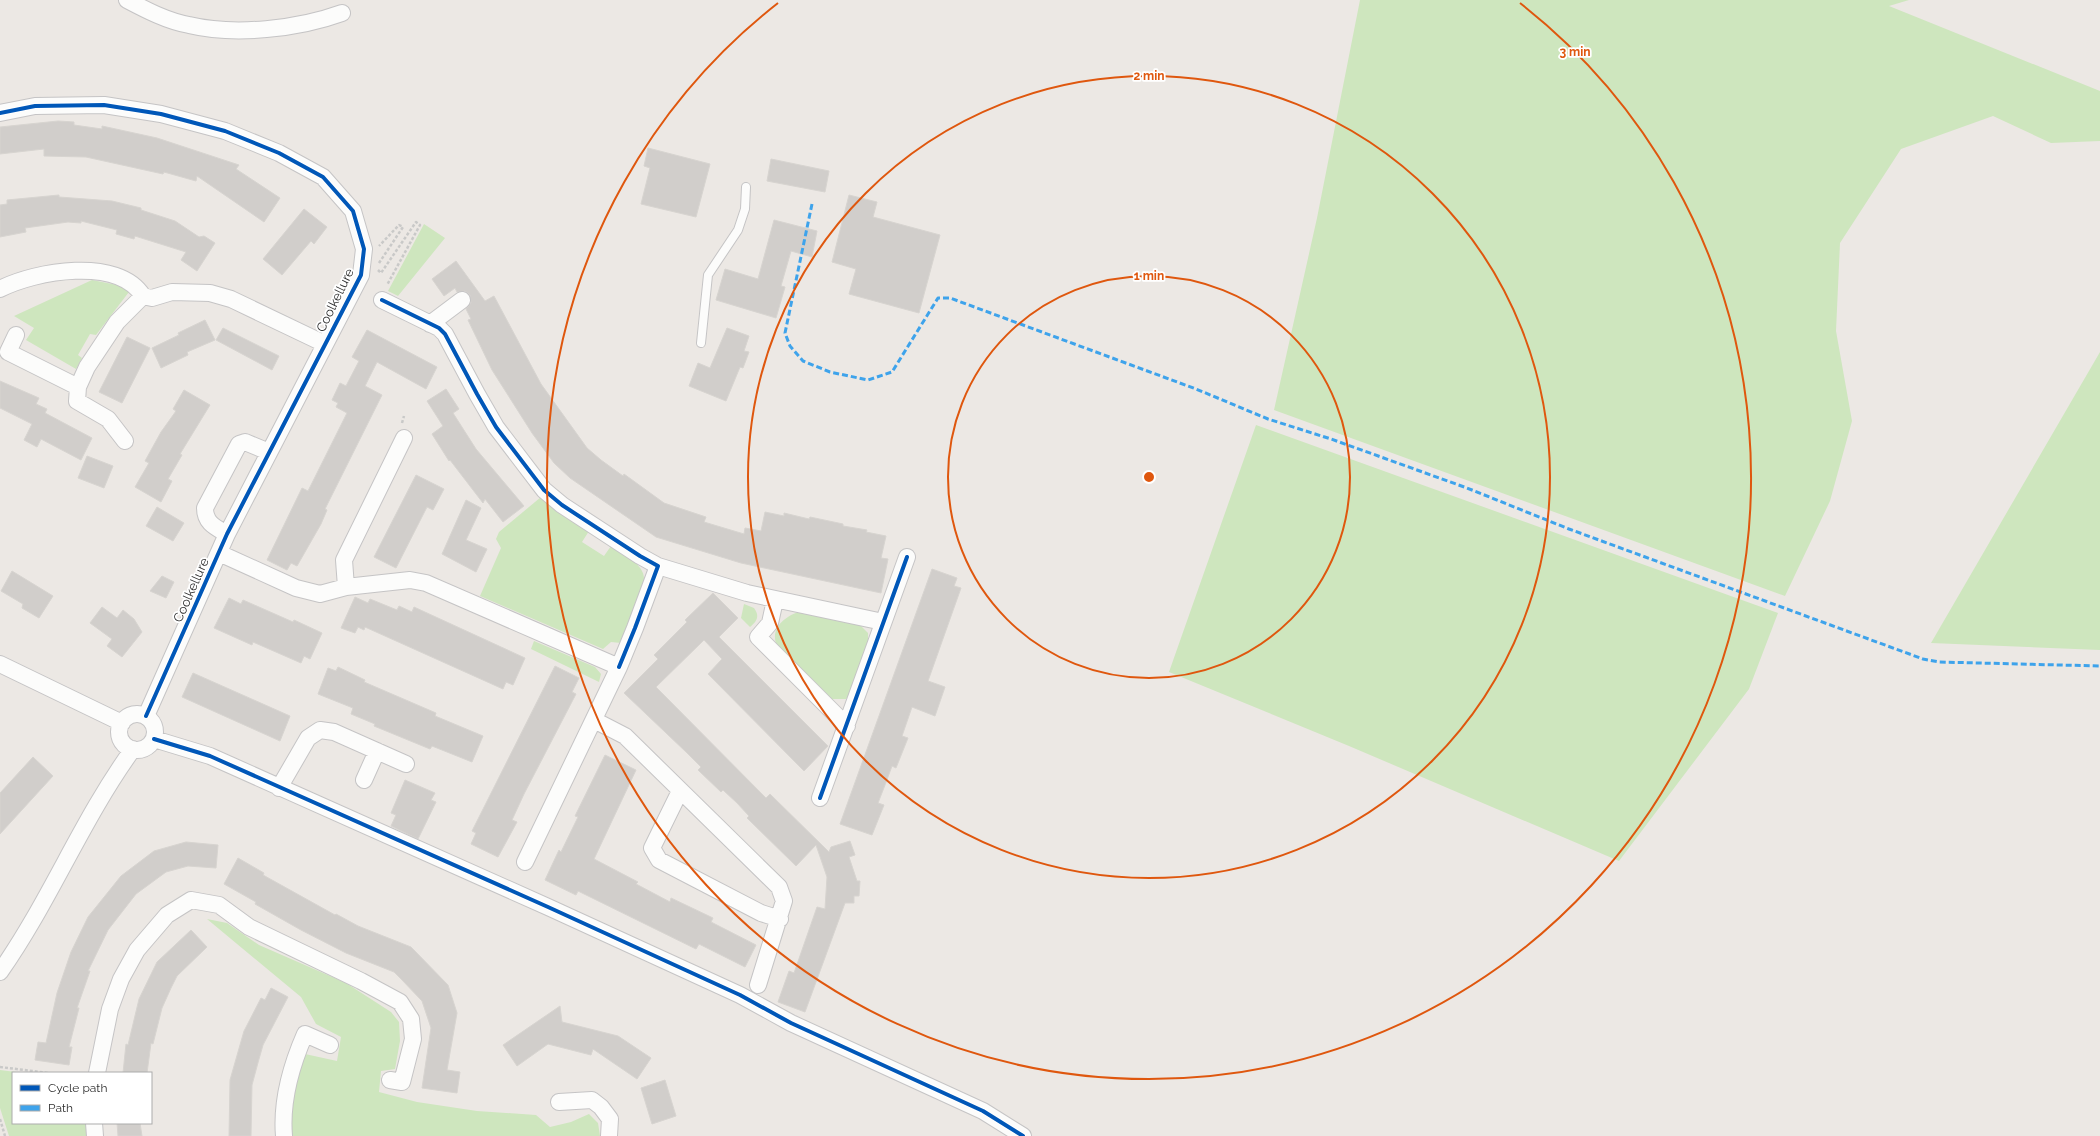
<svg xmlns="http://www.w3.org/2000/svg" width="2100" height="1136" viewBox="0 0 2100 1136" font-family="Raleway,sans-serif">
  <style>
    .green { fill: #cee6be }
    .building { fill: #d1cecb; stroke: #d7d4d0 }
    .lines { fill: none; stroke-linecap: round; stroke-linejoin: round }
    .lane-casing { stroke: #c5c4c5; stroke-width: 10 }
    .street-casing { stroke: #c5c4c5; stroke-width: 18 }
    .path { stroke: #c9c9c8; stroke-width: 2.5; stroke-dasharray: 3 2; stroke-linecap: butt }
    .lane { stroke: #fcfcfb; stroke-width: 8 }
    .street { stroke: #fcfcfb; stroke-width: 16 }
    .quiet { stroke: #3ea3eb; stroke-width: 3; stroke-dasharray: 6 3; stroke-linecap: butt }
    .cycleway-casing { stroke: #fff; stroke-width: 6 }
    .cycleway { stroke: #0057b8; stroke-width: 4 }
    .ring { fill: none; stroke: #df570e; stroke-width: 2 }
    .labels { text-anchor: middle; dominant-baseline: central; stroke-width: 3.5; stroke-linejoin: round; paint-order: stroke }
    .street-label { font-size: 13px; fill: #2e2e2e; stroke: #fff }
    .centre { fill: #df570e; stroke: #fff; stroke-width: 2 }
    .ring-label { font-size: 12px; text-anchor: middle; font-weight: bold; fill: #df570e; stroke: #fff; stroke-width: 3.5; stroke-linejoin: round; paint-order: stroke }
  </style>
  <rect width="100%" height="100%" fill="#ece8e4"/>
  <path class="green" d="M1360,0h549l-20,6 211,85v50l-49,2 -58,-27 -92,33 -61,94 -4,88 16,90 -22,80 -45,95 -511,-186 43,-192z
    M424,224l21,14 -47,58 -10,-5z
    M92,280l40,8 -36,47 -6,-1 -12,21 4,3 -6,11 -50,-29 8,-12 -20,-12z
    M2100,352v298l-169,-7z
    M1256,425l522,188 -29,76 -130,172 -270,-115 -180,-74z
    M541,497l48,34 -7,11 22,14 7,-10c11,8 35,18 33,35l-23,62 -10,-1 -8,7 -123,-53 21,-48 -5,-9 3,-7z
    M744,604l10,4c6,8 3,13 -4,19l-9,-9z
    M802,611l58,14 8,8v10l-18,51 -4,5h-17l-52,-53c-8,-18 9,-31 25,-35z
    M534,641l61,26 6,7 -2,8 -68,-33z
    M207,919l20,4 32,22 87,38 45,29 8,10 1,19 -5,28 -14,2 -2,21 38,10 60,9 59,4 14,12 21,-5 18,-8 9,9 2,13h-309l1,-37 13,-45 32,7 4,-24 -25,-13 -15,-27z
    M0,1070l24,3h-11v50h75v13h-79l-9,-28z"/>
  <path class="building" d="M58,121l16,1v3l28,4v-3l55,12 82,27 -3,4 44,29 -16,24 -67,-46 -1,5 -32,-9 -1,2 -77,-17 -42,-1v-7l-44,5v-27z
    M648,148l62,16 -14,53 -55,-13 9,-36 -6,-2z
    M771,159l58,12 -4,21 -58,-11z
    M59,195v2l53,4 29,7v2l34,11 24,16 5,-1 11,7 -18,28 -16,-11 5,-8 -51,-16 -1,3 -18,-5 1,-4 -36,-9v2l-13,-1 -43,6 1,4 -26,5v-32l7,-1v-4z
    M849,195l28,7 -4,15 67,18 -21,78 -70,-19 7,-25 -24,-7z
    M304,209l23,18 -13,17 -3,-3 -29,34 -19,-16z
    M774,220l43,11 -5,26 -21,-6 -10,35 4,1 -9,31 -60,-18 9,-31 33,10z
    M456,261l29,40 9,-5 47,88 46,64 14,12 22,16 1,-2 40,29 42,14 -2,5 40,12 1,-6 16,3 4,-19 19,4v-3l25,6 1,-2 33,7v2l24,4 -1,2 20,4 -5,22 7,1 -7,34 -140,-30 -85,-26 -86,-59 -16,-15 -22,-30 -40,-63 -24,-50 3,-1 -5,-10 5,-6 -1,-8 -5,-4 -8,1 -2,-4 -11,8 -12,-17z
    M205,320l10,20 -28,12 1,3 -27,13 -9,-20 27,-13 -1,-2z
    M223,328l56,28 -7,14 -56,-30z
    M727,328l22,8 -5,15 5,1 -6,16 -3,-1 -14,34 -37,-15 9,-23 12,5z
    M367,330l70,37 -11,22 -49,-27 -12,24 17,9 -57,114 2,1 -6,14 -24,42 -6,-3 -4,7 -20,-10 35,-72 6,3 39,-78 -11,-6 2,-4 -6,-3 8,-17 6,3 13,-25 -7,-4z
    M127,337l23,11 -28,55 -23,-11z
    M0,381l39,17 -3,6 11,5 -2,4 47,25 -11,22 -40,-21 -4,8 -13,-7 8,-16 -32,-16z
    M446,389l13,20 -6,4 23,36 48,57 -21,16 -18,-23 -2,4 -33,-43 -1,1 -17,-27 11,-8 -16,-25z
    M184,390l26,15 -30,49 2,1 -14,24 4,2 -11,21 -26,-15 14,-24 -4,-2 16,-29 15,-21 -3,-2z
    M87,456l26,10 -9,22 -26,-10z
    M416,475l28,14 -11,21 -6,-3 -31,61 -22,-11z
    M466,500l15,8 -15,32 21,9 -11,23 -34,-18z
    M157,507l27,16 -11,18 -27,-15z
    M932,569l25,9 -3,8 7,2 -33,93 17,6 -10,29 -23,-9 -10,29 6,2 -12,30 -4,-2 -7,19 -7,18 6,2 -12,30 -32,-11z
    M12,571l41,25 -14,22 -17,-10 1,-4 -22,-13z
    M162,576l12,6 -8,16 -16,-7z
    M713,593l25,25 -19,19 109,109 -24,25 -96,-97 14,-15 -18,-19 -48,47 110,111 4,-4 59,58 2,-5 19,-6 5,14 -6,2 8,24h3l-1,15h-5v7h-9l-40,109 -27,-10 11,-31 5,2 23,-66 8,2 2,-32 -11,-32 -20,21 -49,-48 2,-2 -12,-13 -14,-13 -2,2 -23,-22 3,-3 -15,-15 -62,-59 34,-34 -4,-4 33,-33 -2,-2z
    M355,597l13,6 2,-4 27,11 2,-4 13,6 2,-5 111,51 -12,27 -7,-3 -3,7 -138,-62 -1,3 -6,-3 -3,6 -14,-5z
    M229,598l12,6 2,-4 50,22 1,-2 28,13 -12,26 -6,-3 -3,7 -48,-21 -1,3 -38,-17z
    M102,607l15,11 6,-8 11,9 8,13 -20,25 -15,-11 5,-7 -22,-16z
    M555,666l24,12 -7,14 4,2 -52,100 -12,26 5,2 -19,35 -27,-13 5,-11 -4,-2z
    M338,667l27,13 -1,2 72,31 -1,3 48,20 -11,26 -40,-16 -2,3 -56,-23 1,-2 -24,-10 2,-6 -35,-14 10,-26 8,3z
    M193,673l97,43 -10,25 -98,-44z
    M605,755l31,15 -42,89 44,23 -2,2 34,18 1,-4 42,20 -2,4 45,23 -11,22 -46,-23 -3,5 -118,-58 -2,4 -31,-15 14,-30 2,2 17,-35 -3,-1z
    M33,757l20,19 -53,58v-41z
    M405,780l30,13 -4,7 5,2 -18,37 -27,-13 5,-11 -5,-2z
    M186,842l32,3 -2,23 -28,-2 -22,6 -30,22 -28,36 -20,41h2l-13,37h2l-10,39h3l-3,18 -34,-5 3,-18 8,1 11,-50 14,-41 17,-35 33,-41 33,-25z
    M238,858l26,15 -1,2 72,40 1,-1 22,12 53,21 37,38 9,28 -10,57 13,2 -3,21 -35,-5 9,-60 -9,-27 -20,-21 -8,-8 -48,-19 -45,-23 -46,-26 1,-2 -32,-18z
    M191,930l16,17 -30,29 -6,12 -9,20 -9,36 -2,-1 -4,30h-24l3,-29 2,1 11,-46 18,-37z
    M271,988l17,9 -25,48 -4,14 -7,26 -1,51h-22l1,-56 14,-49 17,-33 4,2z
    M560,1006l2,16 56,14 33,22 -14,21 -44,-30 -2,6 -43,-11 -31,22 -14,-21z
    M665,1080l11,36 -24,8 -11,-36z
    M117,1123h23l2,13h-24z"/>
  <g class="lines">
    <g class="lane-casing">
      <path id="lane" d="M701,343l7,-68 30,-45 7,-21 1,-22"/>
    </g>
    <g class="street-casing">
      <path id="street" d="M127,0c19,10 40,21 62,25 46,11 109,4 153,-12
        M0,113l35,-7 69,-1 57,9 64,17 54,22 44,24 30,34 11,38 -3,26 -134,259 -81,182
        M0,289c35,-18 118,-33 143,7l9,2 20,-6 38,1 21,6 94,45
        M382,300l57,28 6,6 32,60 19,33 48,63 18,15 78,51 18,10 -23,62 -16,39
        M430,324l32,-24
        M16,335l-8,17 70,35 9,-20 30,-45 26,-26
        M78,387l-1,14 31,18 17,22
        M227,534c-12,-7 -22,-11 -22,-26l34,-64 6,-2 24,10
        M219,553l77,35 24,6 26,-7 64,-7 16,3 193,84 -94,195
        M658,566l89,27 136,29
        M346,587l-2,-27 60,-122
        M775,600l-5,23 -12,14 89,89
        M0,664l122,59
        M119 732a18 18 0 1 1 36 0a18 18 0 1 1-36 0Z
        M594,720l31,16 154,151 5,14 -26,84
        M154,739l56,17 338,151 192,88 51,28 192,88 40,25
        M364,780l13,-29
        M279,788l29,-50 12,-8 14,2 72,32
        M680,791l-28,57 7,12 102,53 19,6
        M820,798l87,-241
        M0,972c50,-71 82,-153 133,-223
        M97,1073l13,-64 11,-30 16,-29 30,-35 24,-15 28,5 30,22 112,54 39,21 11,17 2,20 -11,43 -12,-2
        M559,1102l33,-2 9,7 9,12 -1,17
        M94,1123l1,13
        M284,1136c-3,-35 7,-70 21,-102l25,11"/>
    </g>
    <path class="path" d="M379,263l24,-36 -4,-2 -20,21
      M378,270l3,3 35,-51 4,3 -33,60
      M402,423l2,-7
      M0,1067l48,6
      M0,1119l5,17"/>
    <use href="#lane" class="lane"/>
    <use href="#street" class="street"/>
    <path class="quiet" d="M812,204l-27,129 5,13 13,15 27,11 38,8 24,-8 46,-74h12l246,91 72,30 63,20 136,49 102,41 354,130 16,3 161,4"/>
    <g class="cycleway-casing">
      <path id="cycleway" d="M0,113l35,-7 69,-1 57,9 64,17 54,22 44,24 30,34 11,38 -3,26 -134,259 -81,182
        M382,300l57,28 6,6 32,60 19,33 48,63 18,15 78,51 18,10 -23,62 -16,39
        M154,739l56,17 338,151 192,88 51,28 192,88 40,25
        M820,798l87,-241"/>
    </g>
    <use href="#cycleway" class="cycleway"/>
  </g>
  <g class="ring">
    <circle cx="1149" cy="477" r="201"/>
    <circle cx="1149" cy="477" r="401"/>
    <path d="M1520 3A602 602 0 1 1 778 3"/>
  </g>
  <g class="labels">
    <g class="street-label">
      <text transform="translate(335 300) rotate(-64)">Coolkellure</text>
      <text transform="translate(191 590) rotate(-66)">Coolkellure</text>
    </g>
  </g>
  <circle cx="1149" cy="477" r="6" class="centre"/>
  <g class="ring-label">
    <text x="1575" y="56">3 min</text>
    <text x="1149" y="80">2 min</text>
    <text x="1149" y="280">1 min</text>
  </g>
  <rect x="12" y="1072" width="140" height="52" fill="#ffffff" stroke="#ababab"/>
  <rect x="20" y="1085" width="20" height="6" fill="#0057b8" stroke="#ababab"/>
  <text x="48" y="1092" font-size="12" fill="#2e2e2e">Cycle path</text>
  <rect x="20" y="1105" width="20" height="6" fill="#3ea3eb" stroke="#ababab"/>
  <text x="48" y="1112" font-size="12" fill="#2e2e2e">Path</text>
</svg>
